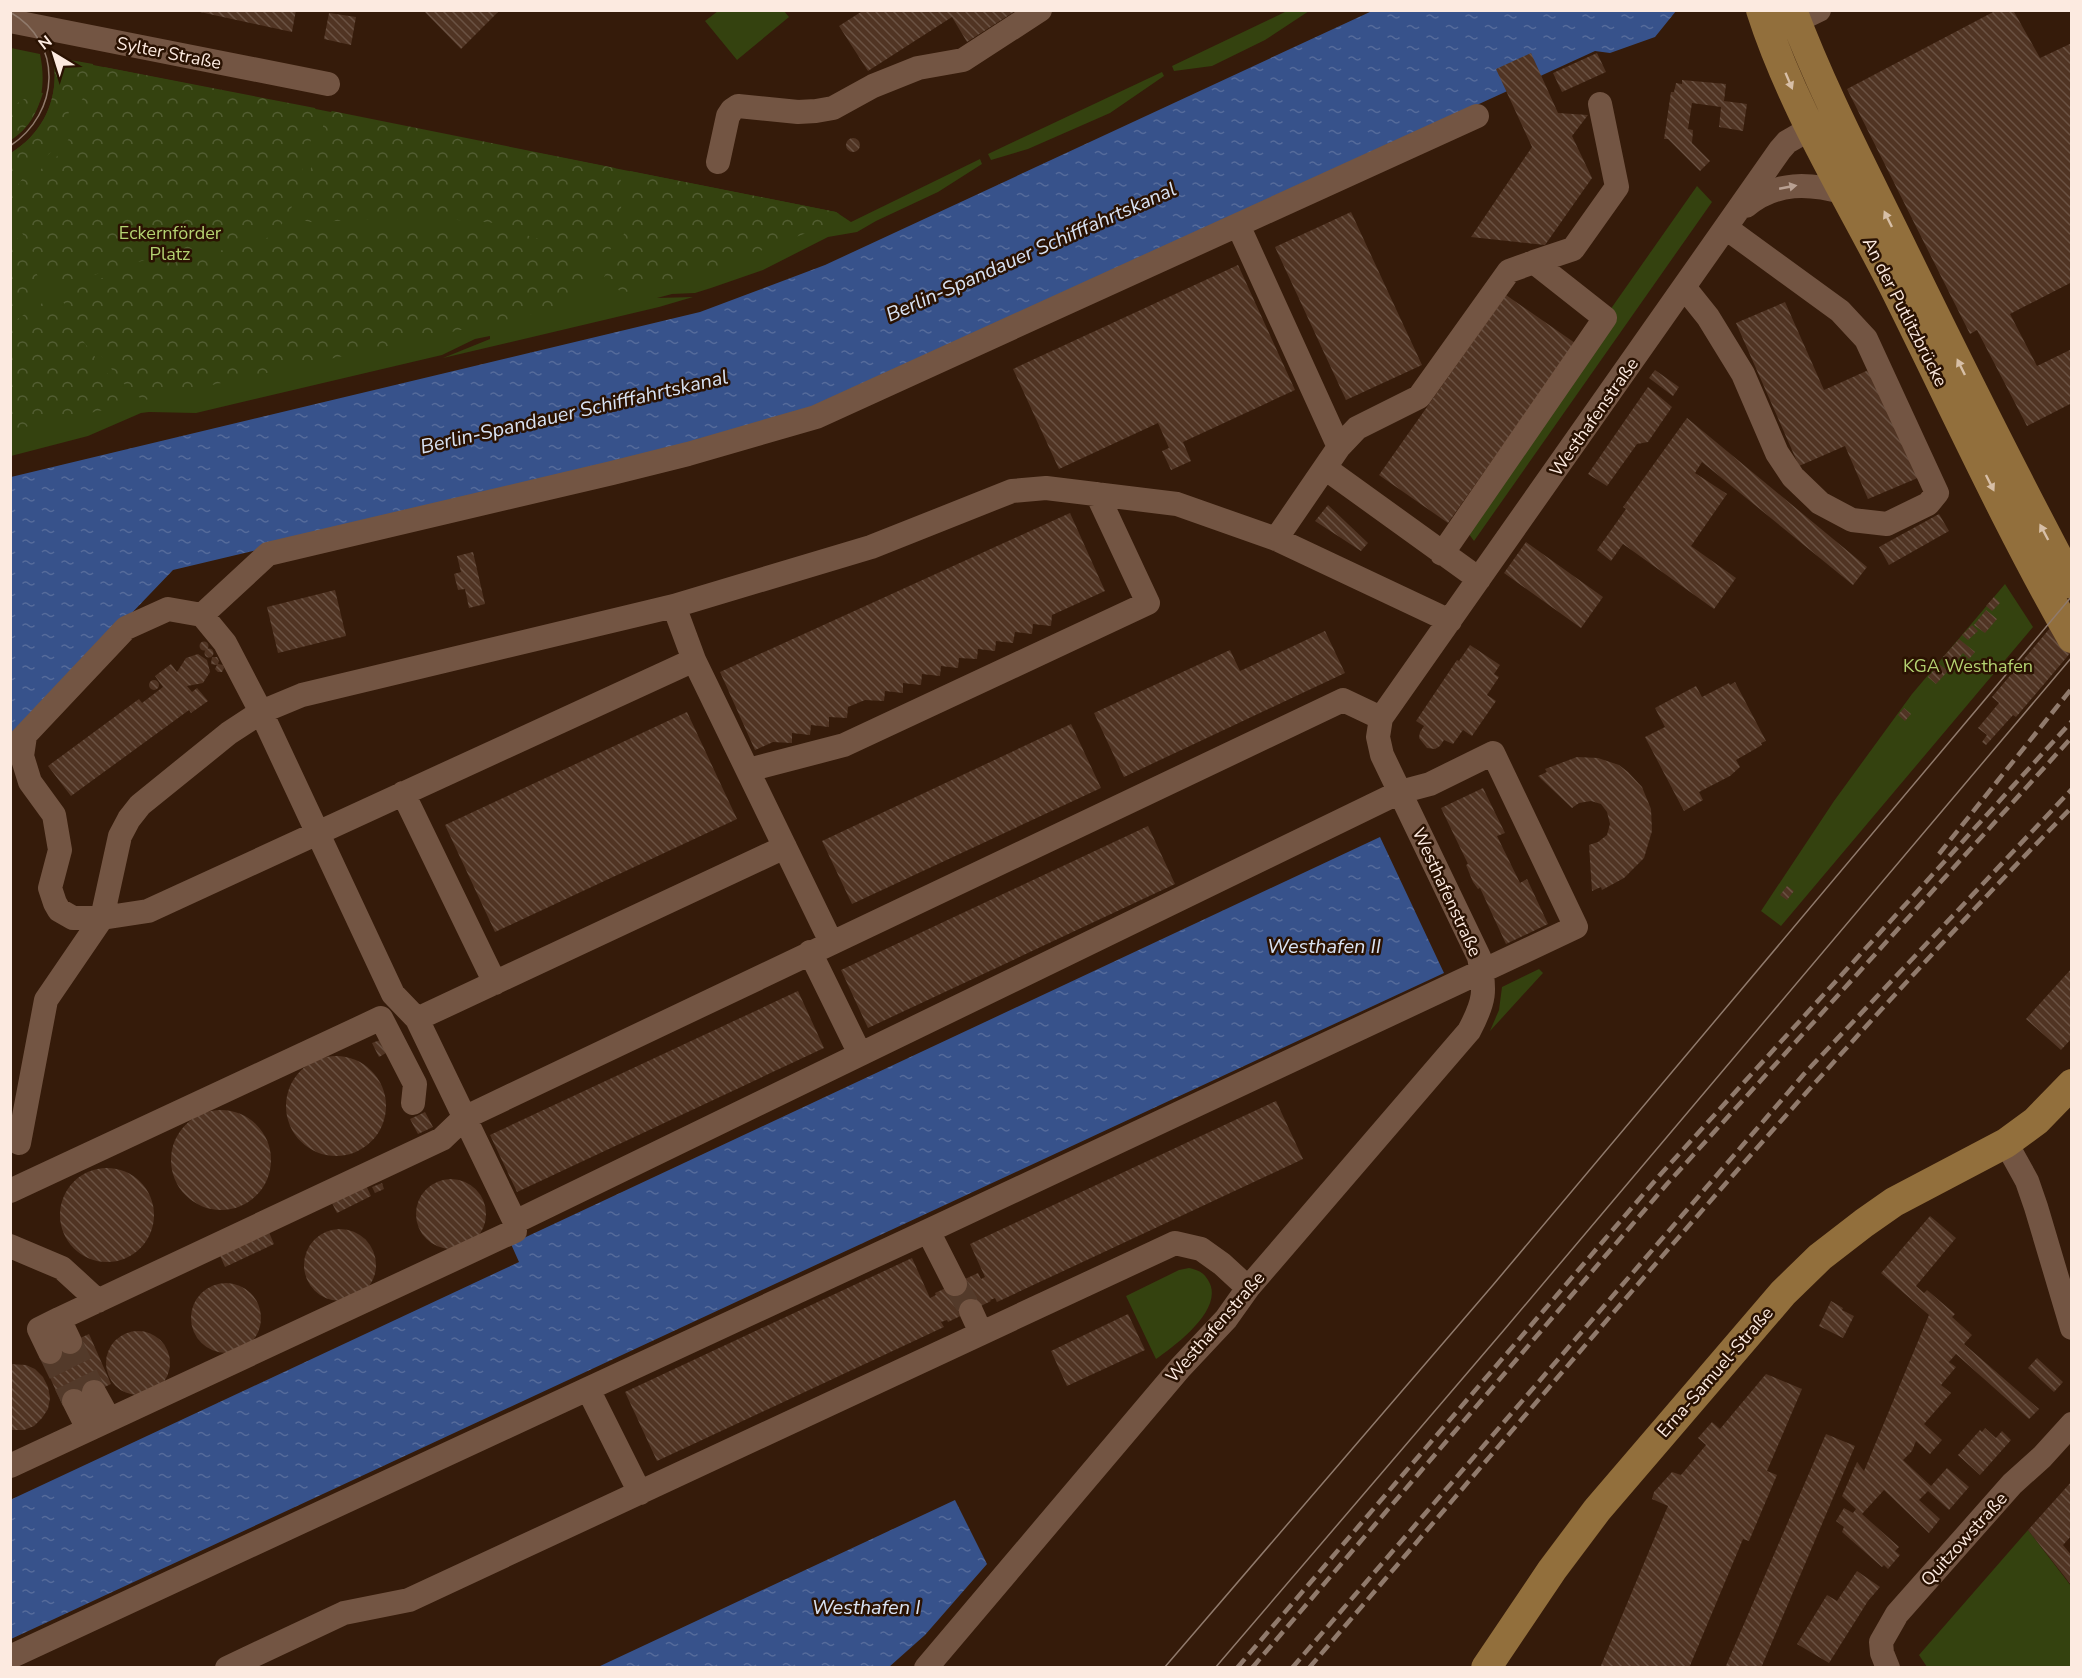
<svg xmlns="http://www.w3.org/2000/svg" width="2082" height="1678" viewBox="0 0 2082 1678" font-family="'Nunito Sans',sans-serif">
  <style>
    .green { fill: #34420f }
    .forest { fill: url(#forest-crowns) }
    .water { fill: url(#water-ripples) }
    .building { fill: url(#building-back-hatch) }
    .lines { fill: none; stroke-linecap: round; stroke-linejoin: round }
    .minor-tunnel { stroke: #533a2a; stroke-width: 24; stroke-dasharray: 24 12; stroke-linecap: butt }
    .minor { stroke: #735543; stroke-width: 24 }
    .major { stroke: #926f3c; stroke-width: 30 }
    .tram { stroke: #907a6c; stroke-width: 1.5 }
    .rail { stroke: #907a6c; stroke-width: 4.5; stroke-dasharray: 12 6; stroke-linecap: butt }
    .oneway { fill: #d7bfa7 }
    .oneway2 { fill: #b8a092 }
    .labels { text-anchor: middle; dominant-baseline: central; stroke-width: 5; stroke-linejoin: round; paint-order: stroke }
    .street-label { font-size: 18px; fill: #fceae0; stroke: #2a1202 }
    .park-label { font-size: 18px; fill: #b4d271; stroke: #2a1202 }
    .water-label { font-size: 20px; font-style: italic; fill: #d9e3f4; stroke: #2a1202 }
  </style>
  <defs>
    <pattern id="forest-crowns" width="20" height="18" patternUnits="userSpaceOnUse" patternTransform="scale(1.5)"><rect width="20" height="18" fill="#34420f"/><path d="M2 6a3 3 0 1 1 6 0M12 15a3 3 0 1 1 6 0" fill="none" stroke="#525d32"/></pattern>
    <pattern id="water-ripples" width="26" height="14" patternUnits="userSpaceOnUse" patternTransform="scale(1.5)"><rect width="26" height="14" fill="#37528b"/><path d="M2 4q2-2 4 0t4 0M15 11q2-2 4 0t4 0" fill="none" stroke="#556b9b"/></pattern>
    <pattern id="building-back-hatch" width="6" height="6" patternUnits="userSpaceOnUse" patternTransform="scale(1.5)"><rect width="6" height="6" fill="#503423"/><path d="M-1 5l2 2M0 0l6 6M5-1l2 2" fill="none" stroke="#6a5243"/></pattern>
  </defs>
  <rect width="100%" height="100%" fill="#351b0a"/>
  <path class="green" d="M718,11h66l5,6 -52,43 -32,-39z
    M1287,11h22l-44,29 -53,26 -38,5 -2,-5z
    M11,48l29,6c7,33 1,67 -29,86z
    M53,57l783,155 15,10 129,-63 2,5 -44,28 -62,29 -19,11 -29,5 -65,33 -52,18 -16,5 -23,1 -15,4 36,-1 -34,10 -216,51 47,-19v-3l-15,3 -33,16 -246,58 -47,-1 -8,1 -53,23 -77,20v-303c34,-21 49,-57 42,-96z
    M1162,72l2,4 -54,37 -82,36 -37,11 -3,-6z
    M1697,186l15,16 -238,339 -8,-11 144,-220z
    M2005,584l28,43 -252,299 -20,-15 73,-110 78,-107z
    M1539,969l4,4 -53,58 9,-21 3,-23z
    M1189,1268c9,2 14,4 19,12 18,28 -32,65 -52,79l-30,-63 53,-26z
    M2028,1530l43,56v81h-144l-8,-12z"/>
  <path class="forest" d="M53,57l40,7 1,5c-8,12 -17,23 -23,36 -5,14 -5,28 -14,40 -12,18 -35,21 -46,39v-31c34,-21 49,-57 42,-96z
    M104,67l211,41 3,7 -29,101 -10,11 -8,3 -67,17 -52,11 -79,23 -12,1 -13,-3 -32,-57 -5,-15v-13l12,-16 20,-10 18,-15 12,-22 6,-27z
    M36,92l7,1c-6,19 -15,36 -32,47v-33z
    M332,111l283,57c13,10 5,68 -5,82 -4,6 -19,7 -26,9 -15,-11 -30,-23 -47,-29 -21,-6 -43,-7 -64,-9 -46,-3 -92,-2 -138,0 -12,1 -33,5 -37,-8l28,-97z
    M630,171l206,41 3,2v4l-25,12 -95,37 -97,26 -18,-16c13,-25 26,-49 26,-77 0,-10 -1,-20 0,-29z
    M10,225l30,55 -1,15 -28,21z
    M415,225c43,1 109,1 145,24 12,7 22,18 32,27l-1,4 -23,26 -423,94c-22,-7 -66,-77 -82,-98l1,-7 29,-14 22,-7 135,-30 22,-8 22,-5z
    M44,302l12,3 70,93v4l-4,4 -111,24v-107z"/>
  <path class="water" d="M1372,11h304l-21,26 -45,16 -15,-2 -772,353 -235,67 -415,99 -162,169v-262l689,-165 125,-47z
    M1380,837l64,136 -1433,666 -1,-139 509,-238 -8,-18z
    M955,1500l32,64 -62,71 -36,32h-291z"/>
  <path class="building" d="M191,10h105l-4,22z
    M423,10h77l-39,39z
    M864,10h153l-50,32 -15,-25 -84,54 -29,-45z
    M1997,10h16l27,48 32,-15v239l-62,32 27,52 35,-17v54l-45,23 -50,-96 -7,4 -123,-245z
    M329,13l27,4 -5,28 -27,-6z
    M1531,53l27,60 30,2 -16,21 20,42 -47,67 -74,-8 61,-90 -36,-78z
    M1597,53l9,19 -44,20 -9,-19z
    M1682,80l44,4 -2,17 23,3 -4,27 -24,-4 2,-20 -29,-4 -4,26 5,1 -1,13 18,18 -10,10 -32,-32h-4l7,-47h3l2,-9 6,1z
    M846 145a7 7 0 1 1 14 0a7 7 0 1 1-14 0Z
    M1351,212l71,153 -76,35 -71,-153z
    M1238,265l57,125 -112,52 8,19 -20,9 -9,-19 7,-3 -11,-25 -99,46 -46,-100z
    M1506,295l69,48 -127,180 -69,-48z
    M1785,302l39,88 49,-22 47,109 -52,22 -23,-53 -46,20 -63,-143z
    M1655,370l24,17 -6,9 -24,-18z
    M1648,387l24,20 -24,35 -11,2 -30,42 -19,-12z
    M1687,418l180,149 -14,18 -151,-123 -7,11 32,21 -36,52 45,32 -22,31 -91,-65 -12,17 -14,-11 29,-41 -3,-2z
    M1328,505l40,38 -7,8 -46,-30z
    M1070,513l35,78 -53,24 -1,11 -18,-2 -1,10 -17,-2 -2,11 -17,-2 -1,10 -17,-2 -1,10 -18,-1 -1,10 -17,-2 -1,10 -18,-2 -1,11 -18,-2v10l-18,-2 -1,10 -19,-1 -17,7 -1,11 -18,-1v10l-18,-2 -1,10 -18,-2v10l-19,-1 -18,8 -35,-78z
    M1939,514l10,17 -60,34 -10,-18z
    M1526,542l77,55 -22,31 -77,-55z
    M473,552l12,52 -16,4 -4,-19 -7,1 -4,-16 7,-2 -4,-16z
    M335,590l11,46 -68,17 -11,-46z
    M1994,597l6,6 -8,8 -6,-5z
    M2072,602v49l-56,66 -3,-2 -27,30 -4,-3 5,-7 -9,-7 21,-25 -7,-6z
    M1986,610l11,9 -12,14 -11,-8z
    M1972,625l6,6 -10,9 -6,-5z
    M1325,631l20,42 -221,104 -30,-64 136,-63 10,21z
    M1959,639l16,13 -6,7 -6,-6 -7,9 -3,-2 -3,3 -7,-6z
    M199.5 646a4.5 4.5 0 1 1 9 0a4.5 4.5 0 1 1-9 0Z
    M1470,645l30,20 -6,9 5,3 -12,18 9,6 -24,35 -9,-6 -10,14 -9,-4 -4,6 -5,3 -8,-1 -8,-10 1,-6 4,-6 -8,-5 41,-61 2,1z
    M204.5 653a4.5 4.5 0 1 1 9 0a4.5 4.5 0 1 1-9 0Z
    M198,654l9,6 3,12 -7,11 -16,3 5,6 5,-4 11,13 -17,12 -2,-3 -118,86 -23,-30 91,-67 3,4 21,-16 -8,-11 16,-12 6,8 9,-14z
    M212,657h5l2,4 -1,3 5,1 1,3 -2,4h-4l-3,-3 2,-4 -6,-1z
    M1939,664l9,7 -12,13 -8,-7z
    M149 685a5 5 0 1 1 10 0a5 5 0 1 1-10 0Z
    M1735,682l31,59 -5,2 1,2 -26,15 4,7 -10,9 -31,16 4,8 -19,11 -39,-74 20,-10 -10,-19 41,-22 6,11 27,-14 1,2z
    M1904,708l7,6 -6,7 -7,-6z
    M687,712l50,107 -242,113 -50,-107z
    M1071,724l30,64 -249,116 -30,-63z
    M1577,757l21,1 21,7 9,7 14,15 9,22 1,22 -8,27 -20,20 -22,12 -1,-3 -9,4 -3,-46 9,-3 9,-7 3,-11 -3,-12 -6,-8 -10,-3 -12,2 -7,5 -34,-32 9,-4 -2,-3z
    M1483,788l22,45 -8,3 23,47 7,-4 21,45 -42,20 -26,-56 -2,1 -5,-7 -7,-17 2,-1 -27,-56z
    M1148,826l27,58 -307,144 -27,-58z
    M1787,886l7,5 -7,9 -7,-5z
    M2072,968v70l-11,12 -35,-31z
    M798,991l26,57 -307,144 -27,-57z
    M380,1040l6,13 -7,4 -7,-14z
    M286 1106a50 50 0 1 1 100 0a50 50 0 1 1-100 0Z
    M1276,1101l27,58 -306,143 -2,-4 -5,2 1,1 -43,21 -1,-2 -6,2 3,5 -287,134 -32,-69 287,-134 18,40 6,-3 -1,-2 43,-20 3,6 4,-2 -15,-33z
    M171 1160a50 50 0 1 1 100 0a50 50 0 1 1-100 0Z
    M425,1112l8,15 -15,7 -8,-15z
    M60 1215a47 47 0 1 1 94 0a47 47 0 1 1-94 0Z
    M363,1179l8,17 -34,17 -9,-18z
    M416 1214a35 35 0 1 1 70 0a35 35 0 1 1-70 0Z
    M382,1183l2,6 -9,4 -3,-6z
    M1930,1216l26,22 -40,48 8,7 3,-3 28,24 -3,3 20,18 -8,9 75,65 -10,10 -73,-65 -7,8 7,5 -15,18 10,8 -27,31 18,16 -12,14 -14,-13 -4,10 -9,9 28,26 16,-18 22,19 -20,23 -21,-19 -9,9 21,19 -11,14 -45,-43 -22,24 37,33 -4,4 5,4 -12,14 -4,-4 -2,2 -40,-35 2,-5 -8,-6 8,-13 9,5 3,-4 -14,-13 15,-34 7,9 65,-156 -48,-42z
    M265,1223l9,21 -49,23 -9,-21z
    M304 1265a36 36 0 1 1 72 0a36 36 0 1 1-72 0Z
    M191 1318a35 35 0 1 1 70 0a35 35 0 1 1-70 0Z
    M1831,1301l12,7 -1,2 12,6 -11,22 -24,-12z
    M1128,1314l17,36 -78,36 -16,-35z
    M106 1363a32 32 0 1 1 64 0a32 32 0 1 1-64 0Z
    M89,1334l22,50 -48,22 -23,-50z
    M2037,1358l26,24 -9,10 -26,-24z
    M10,1364l16,1 9,4 8,8 5,10 2,11 -2,11 -6,9 -8,8 -10,4h-14z
    M1766,1374l36,15 -35,82 10,4 -28,66 -6,-2 -54,129h-89l68,-162 -16,-7 2,-7 18,-20 9,3 25,-30 -8,-7 14,-16 8,7z
    M1985,1428l11,10 6,-7 9,9 -31,35 -22,-20 22,-25 2,2z
    M1826,1434l29,12 -94,222h-36z
    M2072,1481v54l-9,10 9,11v30l-44,-56z
    M1857,1571l23,16 -12,14 -39,62 -32,-19 30,-49 10,6z"/>
  <g class="lines">
    <path class="minor-tunnel" d="M955,1284l16,27
      M70,1342l24,50
      M50,1352l24,49"/>
    <path class="minor" d="M10,21l318,63
      M1782,28l37,-18
      M718,162l10,-46 4,-6 6,-4 60,6 18,-1 17,-3 40,-22 45,-18 45,-8 77,-50
      M1746,206c30,-25 64,-23 99,-13
      M1238,225l101,222
      M1534,262l39,-13 44,-62 -17,-83
      M1684,287l24,30 35,57 34,79 16,24 27,26 32,17 35,4 41,-20 9,-11 -71,-154 -26,-28 -114,-83
      M1325,468l154,111
      M1276,539l63,-92 18,-19 62,-31 90,-126 25,-9 71,56 -163,236
      M674,606l20,54 137,282
      M202,615l66,-61 344,-81 76,-19 128,-37 661,-301
      M694,660l-546,251 -46,7 18,-82 9,-17 11,-14 89,-72 32,-21 41,-17 372,-89 197,-59 141,-56 34,-3 131,16 99,35 174,82
      M25,736l-3,20 8,26 24,33 6,35 -10,38 5,15 4,7 14,8h29
      M10,751l116,-123 42,-19 34,6 23,28 36,69 132,282 24,25
      M748,770l96,-25 304,-142 -51,-109
      M403,793l92,190
      M810,952l50,102
      M19,1143l27,-143 56,-82
      M2006,1143l21,38 9,26 36,121
      M10,1191l371,-173 34,66 -2,19
      M928,1231l27,53
      M10,1246l52,22 36,33
      M971,1311l10,22
      M70,1342l-11,-23 383,-180 22,-21 879,-418 38,18
      M50,1352l-11,-23 20,-10
      M588,1389l52,104
      M94,1392l15,27
      M74,1401l14,28
      M10,1466l496,-231 9,-4v-9
      M10,1657l918,-426 648,-304 -83,-174 -63,31 -30,8 -885,430 -98,-203 368,-172
      M227,1668l117,-55 65,-13 766,-357 26,6 21,15 26,24
      M926,1668l254,-300 46,-49 22,-31 221,-257c16,-30 17,-40 10,-74l-97,-202 -4,-18 3,-19 399,-568 7,-8 40,-23
      M1888,1668l-6,-15 -1,-11 16,-28 115,-130 30,-27 30,-33"/>
    <path class="major" d="M1761,10c31,97 86,185 132,275 59,118 113,238 179,353
      M1792,10c30,80 70,156 107,232 56,115 113,229 173,342
      M1486,1668l66,-98 45,-60 186,-217 37,-36 44,-34 30,-21 112,-59 30,-22 36,-37"/>
    <path class="tram" d="M10,12c54,31 50,101 0,134
      M1164,1668l329,-383 579,-689
      M1215,1668l289,-338 568,-673"/>
    <path class="rail" d="M1939,854l133,-166
      M1237,1668l422,-492 413,-455
      M1252,1668l415,-484 405,-447
      M1292,1668l512,-594 268,-285
      M1309,1668c250,-291 495,-586 763,-861"/>
  </g>
  <defs><path id="oneway-solid" d="M-6-.8H1V-3.2L6.5 0L1 3.2V.8H-6Z" transform="scale(1.5)"/></defs>
  <g class="oneway">
    <use href="#oneway-solid" transform="translate(1789 81) rotate(67)"/>
    <use href="#oneway-solid" transform="translate(1888 219) rotate(-116)"/>
    <use href="#oneway-solid" transform="translate(1961 367) rotate(-116)"/>
    <use href="#oneway-solid" transform="translate(1990 483) rotate(63)"/>
    <use href="#oneway-solid" transform="translate(2044 532) rotate(-118)"/>
  </g>
  <use class="oneway2" href="#oneway-solid" transform="translate(1788 187) rotate(-11)"/>
  <g class="labels">
    <g class="street-label">
      <text transform="translate(169 53) rotate(11)">Sylter Straße</text>
      <text transform="translate(1905 312) rotate(63)">An der Putlitzbrücke</text>
      <text transform="translate(1594 417) rotate(-55)">Westhafenstraße</text>
      <text transform="translate(1447 892) rotate(65)">Westhafenstraße</text>
      <text transform="translate(1215 1327) rotate(-49)">Westhafenstraße</text>
      <text transform="translate(1715 1372) rotate(-49)">Erna-Samuel-Straße</text>
      <text transform="translate(1964 1539) rotate(-48)">Quitzowstraße</text>
    </g>
    <g class="park-label">
      <text x="170" y="233">Eckernförder<tspan x="170" dy="21">Platz</tspan></text>
      <text x="1968" y="666">KGA Westhafen</text>
    </g>
    <g class="water-label">
      <text transform="translate(1031 252) rotate(-24)">Berlin-Spandauer Schifffahrtskanal</text>
      <text transform="translate(574 412) rotate(-13)">Berlin-Spandauer Schifffahrtskanal</text>
      <text x="1324" y="946">Westhafen II</text>
      <text x="866" y="1607">Westhafen I</text>
    </g>
  </g>
  <rect width="2082" height="1678" fill="none" stroke="#fceae0" stroke-width="24"/>
  <g transform="translate(54 54) rotate(322)" stroke="#2a1202" stroke-width="4.5" paint-order="stroke">
  <path d="M0-4.5L10 22L0 15L-10 22Z" fill="#fceae0"/>
  <text y="-9" font-size="16" font-weight="bold" text-anchor="middle" fill="#fceae0">N</text>
  </g>
</svg>
